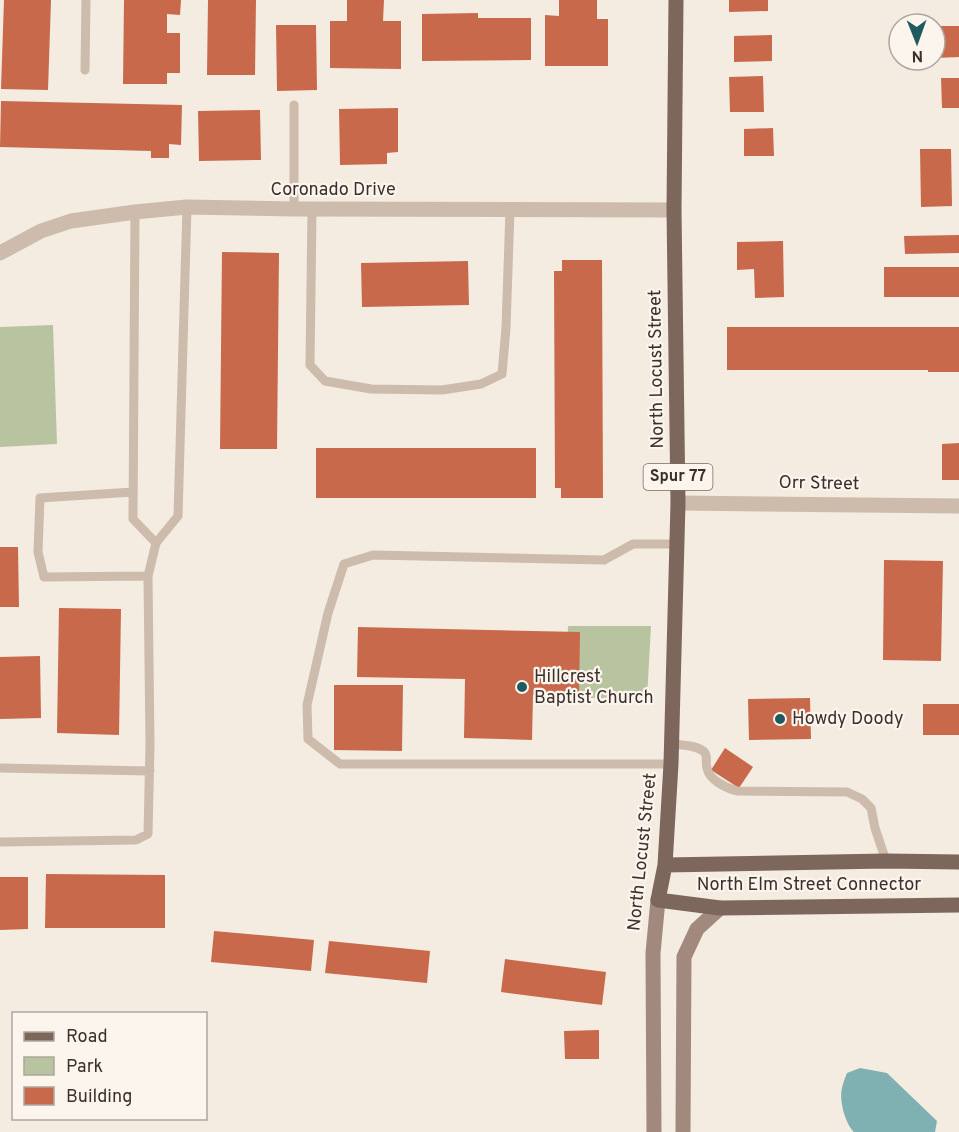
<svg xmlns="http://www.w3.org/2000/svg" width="959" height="1132" viewBox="0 0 959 1132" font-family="Overpass,sans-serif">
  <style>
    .green { fill: #b8c4a0 }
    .water { fill: #7fb0b2 }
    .building { fill: #c8694b }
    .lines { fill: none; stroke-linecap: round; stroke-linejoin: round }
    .lane { stroke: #cdbbac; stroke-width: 9 }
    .street { stroke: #cdbbac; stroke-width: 15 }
    .secondary { stroke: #a18a7d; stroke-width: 15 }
    .primary { stroke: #7d675c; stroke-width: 15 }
    .poi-dot { fill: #1f5a5e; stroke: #fbf5ee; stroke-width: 2 }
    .labels { text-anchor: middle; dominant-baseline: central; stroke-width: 4.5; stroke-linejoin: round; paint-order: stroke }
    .shield { fill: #fbf5ee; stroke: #756b66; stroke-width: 1.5 }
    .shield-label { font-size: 16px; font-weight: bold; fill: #3b302b }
    .street-label { font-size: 18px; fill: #3b302b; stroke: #fbf5ee }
    .poi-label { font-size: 18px; fill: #3b302b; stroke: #fbf5ee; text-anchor: start }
  </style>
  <rect width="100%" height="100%" fill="#f4ebe1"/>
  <path class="green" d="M53,325l4,119 -57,3v-120z
    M568,626h83l-4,72h-81z"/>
  <path class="water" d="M860,1068l27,5 50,48 -2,11h-81c-9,-9 -15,-32 -12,-44 1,-5 3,-10 5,-15z"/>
  <path class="building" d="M4,0h47l-3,90 -47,-1z
    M124,0h57l-1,15 -13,-1v19h13v40h-13v11h-44z
    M208,0h48l-1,75h-48z
    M347,0h37l-1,21h18v48l-71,-1v-47h17z
    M559,0h38v19h11v47h-63v-51l14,1z
    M729,0h39v11l-39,1z
    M478,13v5h53v42l-109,1v-47z
    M276,25h40l1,65 -40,1z
    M935,26h24v31l-24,1z
    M772,35v26l-38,1v-26z
    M763,76l1,36h-34l-1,-35z
    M941,78h18v30h-17z
    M1,101l181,4 -1,40 -12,-1v14h-18v-7l-151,-4z
    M398,108v44l-11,1v11l-47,1 -1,-56z
    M260,110l1,50 -62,1 -1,-50z
    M773,128l1,28h-30v-27z
    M920,149h31l1,57 -31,1z
    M959,235v18l-54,1 -1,-18z
    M783,241l1,56 -29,1 -1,-29 -17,1v-28z
    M222,252l57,1 -2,196h-57z
    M562,260h40l1,238h-42v-10h-6l-1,-217h8z
    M468,261l1,44 -107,2 -1,-44z
    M884,267h75v30h-75z
    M727,327h232v45h-31v-2h-201z
    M959,443v37h-17v-36z
    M316,448h220v50h-220z
    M0,547h18l1,60h-19z
    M884,560l59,1 -2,100 -58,-1z
    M59,608l62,1 -2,126 -62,-2z
    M358,627l222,5 -1,64 -46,-1 -1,45 -68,-2 1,-59 -108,-2z
    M40,656l1,62 -41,1v-62z
    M334,685h69l-1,66 -68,-1z
    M810,698l1,41 -62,1 -1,-41z
    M923,704h36v31h-36z
    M725,748l28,19 -14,21 -28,-18z
    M46,874l119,1v53h-120z
    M0,877h28v52l-28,1z
    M214,931l100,9 -3,31 -100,-9z
    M329,941l101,10 -3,32 -102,-10z
    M505,959l101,13 -4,33 -101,-13z
    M599,1030v29h-34l-1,-28z"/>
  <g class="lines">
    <path class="lane" d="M85,70l1,-70
      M294,209v-104
      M312,210l-2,155 15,16 46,8 71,1 39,-6 21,-10 4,-46 4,-118
      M133,492l-93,6 -2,54 6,25 104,-1
      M156,543l22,-27 9,-309
      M672,744c9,1 27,1 33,9 3,4 0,10 2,15 2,12 19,20 30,23l110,1 15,7 9,9 4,20 11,33
      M671,764h-331l-32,-25 -1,-34 21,-92 16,-49 29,-9 231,5 29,-16h44
      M0,768l150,3
      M0,842l136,-2 12,-6 2,-89 -2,-169 8,-33 -23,-24 2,-307"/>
    <path class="street" d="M0,253l41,-22 30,-10 64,-9 52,-5 107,2 380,1
      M678,503l281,3"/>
    <path class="secondary" d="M654,1132l-1,-179 5,-53
      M683,1132l1,-175 13,-28 23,-21"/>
    <path class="primary" d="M676,0l-2,210 4,293 -7,261 -6,101 -7,35 62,8 239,-3
      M665,865l221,-4 73,1"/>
  </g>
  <g class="poi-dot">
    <circle cx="522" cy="687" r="6"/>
    <circle cx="780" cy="719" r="6"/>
  </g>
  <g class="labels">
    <rect class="shield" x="643.5" y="464" width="69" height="26" rx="4.5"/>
    <g class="shield-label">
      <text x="678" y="477">Spur 77</text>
    </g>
    <g class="street-label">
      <text x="333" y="190">Coronado Drive</text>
      <text transform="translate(657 369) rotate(-91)">North Locust Street</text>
      <text transform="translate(819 484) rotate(1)">Orr Street</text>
      <text transform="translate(643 852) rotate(-84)">North Locust Street</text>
      <text x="809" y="885">North Elm Street Connector</text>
    </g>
    <g class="poi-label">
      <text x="534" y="677">Hillcrest<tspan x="534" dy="21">Baptist Church</tspan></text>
      <text x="792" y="719">Howdy Doody</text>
    </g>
  </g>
  <rect x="12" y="1012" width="195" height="108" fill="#fbf5ee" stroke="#aea6a0" stroke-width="1.5"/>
  <rect x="24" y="1032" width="30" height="9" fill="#7d675c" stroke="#aea6a0" stroke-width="1.5"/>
  <text x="66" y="1042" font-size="18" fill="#3b302b">Road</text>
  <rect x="24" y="1057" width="30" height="18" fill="#b8c4a0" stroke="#aea6a0" stroke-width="1.5"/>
  <text x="66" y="1072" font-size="18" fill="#3b302b">Park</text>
  <rect x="24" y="1087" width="30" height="18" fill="#c8694b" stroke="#aea6a0" stroke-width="1.5"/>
  <text x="66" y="1102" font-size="18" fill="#3b302b">Building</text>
  <g transform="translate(917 42) rotate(179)"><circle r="28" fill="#fbf5ee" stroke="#aea6a0" stroke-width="1.5"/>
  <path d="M0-4.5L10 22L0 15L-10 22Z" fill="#1f5a5e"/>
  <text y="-9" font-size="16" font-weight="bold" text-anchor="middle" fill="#3b302b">N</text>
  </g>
</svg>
